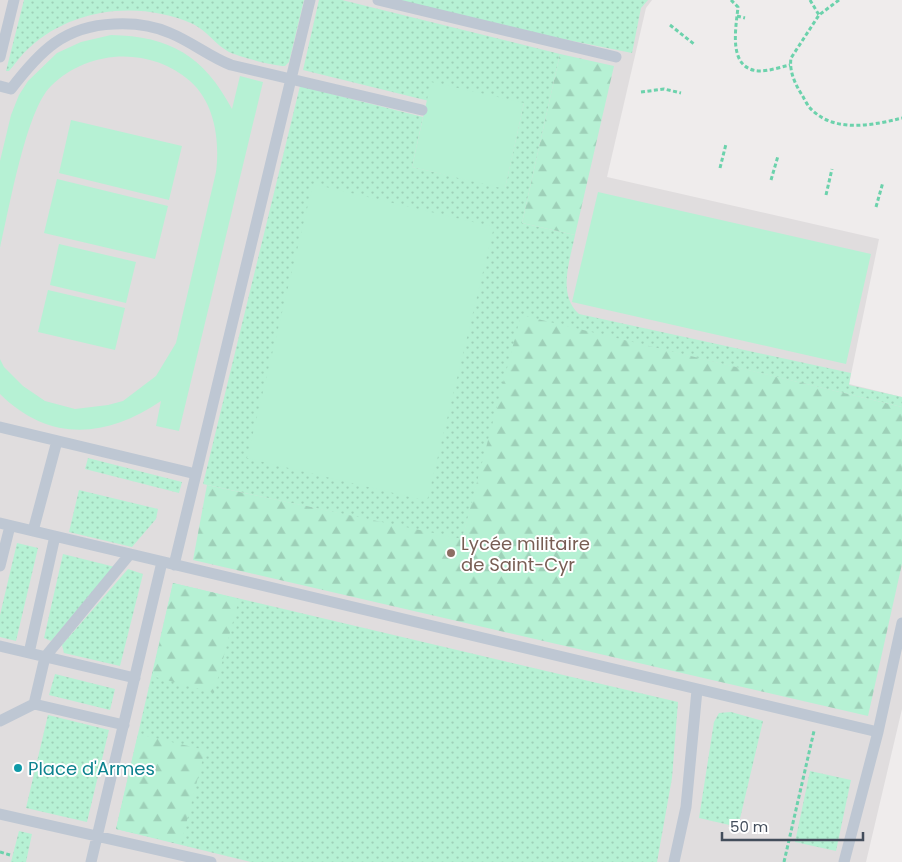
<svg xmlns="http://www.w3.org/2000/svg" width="902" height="862" viewBox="0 0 902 862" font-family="Poppins,sans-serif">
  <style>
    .education { fill: #e0ddde }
    .grass { fill: url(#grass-dots) }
    .forest { fill: url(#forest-firs) }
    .garden { fill: #b6f1d4 }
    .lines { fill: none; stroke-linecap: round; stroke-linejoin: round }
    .path { stroke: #6cd2ac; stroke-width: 3; stroke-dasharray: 4 2.5; stroke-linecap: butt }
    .lane { stroke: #bec7d3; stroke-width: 11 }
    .education-dot { fill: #8d6e63; stroke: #fff; stroke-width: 2 }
    .culture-dot { fill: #0f9aa8; stroke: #fff; stroke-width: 2 }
    .labels { text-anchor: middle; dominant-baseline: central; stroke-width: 4; stroke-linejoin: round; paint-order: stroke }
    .education-label { font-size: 18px; fill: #785e54; stroke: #fff; text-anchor: start }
    .culture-label { font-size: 18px; fill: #0d838f; stroke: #fff; text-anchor: start }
  </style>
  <defs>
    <pattern id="grass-dots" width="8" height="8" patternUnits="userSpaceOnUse" patternTransform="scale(1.25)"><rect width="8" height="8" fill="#b6f1d4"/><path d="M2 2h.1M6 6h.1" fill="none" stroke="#9ed0b8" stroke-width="1.8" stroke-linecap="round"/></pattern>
    <pattern id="forest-firs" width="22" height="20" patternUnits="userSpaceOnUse" patternTransform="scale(1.25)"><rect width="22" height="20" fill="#b6f1d4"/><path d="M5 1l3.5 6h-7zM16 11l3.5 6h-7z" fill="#9ed0b8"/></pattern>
  </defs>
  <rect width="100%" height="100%" fill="#efecec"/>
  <path class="education" d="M0,0h652l-6,8 -39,169 272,62 -30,145 53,13v312l-36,153h-866z"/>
  <path class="grass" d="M24,0h280l-15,62 -4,4c-12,0 -45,-9 -56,-14 -13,-7 -22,-21 -36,-28 -54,-24 -121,-16 -164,24 -8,7 -14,16 -20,23h-3z
    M319,0h23l218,54 -38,169 53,12c-5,26 -18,59 4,79l272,59 -2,12 53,12v10l-380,-91 -60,224 -259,-56 97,-398 123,31 -11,50 93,21 19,-85 -95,-2 -126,-31z
    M397,0h251l-7,8 -9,45 -99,-20z
    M88,458l94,24 -3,11 -94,-24z
    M79,490l79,19 -2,10 -24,28 -63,-15z
    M17,543l21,5 -22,93 -16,-4v-22z
    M63,554l52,13 -64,74 -7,-3z
    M128,569l15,5 -23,92 -56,-13 -2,-8z
    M173,583l505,119 -6,76 -15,84h-406l-135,-33z
    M55,674l60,15 -5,21 -61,-15z
    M731,712l32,9 -25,106 -39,-9 15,-96 5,-9z
    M48,715l61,15 -22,92 -61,-14z
    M810,771l41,9 -15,71 -41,-9z
    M19,831l13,3 -6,28h-15z"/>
  <path class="forest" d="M560,54l54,12 -39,169 -53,-12z
    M521,315l381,92v157l-34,152 -675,-156 14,-75 255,54z
    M173,583l66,16 -25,94 -62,-17z
    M138,734l67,16 -24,94 -65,-15z"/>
  <path class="garden" d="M111,35c59,1 93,21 121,74l8,-33 23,6 -84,349 -23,-5 5,-25c-55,37 -111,42 -161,-7v-35l4,8 19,19 22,15 30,8 33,-4 15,-4 33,-25 20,-33 40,-171c4,-31 -1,-69 -26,-91 -40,-35 -102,-32 -139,5 -25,24 -42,124 -51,162v-87l11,-46 8,-20 9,-14 29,-28 24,-11z
    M431,82l93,21 -19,86 -93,-22z
    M71,120l111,26 -13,54 -110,-27z
    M57,179l111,27 -13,53 -111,-26z
    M313,184l181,43 -67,274 -180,-43z
    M598,192l273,62 -25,110 -274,-62z
    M59,244l77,18 -10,41 -76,-18z
    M48,290l77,18 -10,42 -77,-18z"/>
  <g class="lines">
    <path class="path" d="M731,0l7,7c-2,21 -11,63 22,64 9,0 21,-4 30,-6
      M810,0l9,15
      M839,0l-20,15 -28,43c-2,13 4,26 11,37 3,5 6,12 11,16 24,22 61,14 89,7
      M737,16l8,2
      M670,25l24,19
      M641,92l23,-3 17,4
      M720,168l6,-24
      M771,180l7,-24
      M826,195l6,-26
      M876,207l7,-25
      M0,852l10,3
      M784,862l30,-131"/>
    <path class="lane" d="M378,0l238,57
      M0,57l14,-57
      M0,86l11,3c29,-38 53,-63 103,-65 19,-1 38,1 56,9 22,9 40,24 61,32l191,45
      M0,427l196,47 114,-474
      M0,523l878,209
      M33,531l24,-90
      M174,565l22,-91
      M0,566l10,-40
      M0,646l135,32
      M29,653l26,-117
      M34,704l90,21
      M0,721l34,-17 11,-47 85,-103
      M0,814l211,48
      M91,862l71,-300
      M674,862l12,-55 11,-117
      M844,862l34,-130 24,-109"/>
  </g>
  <circle class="education-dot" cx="451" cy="553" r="5"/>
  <circle class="culture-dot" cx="18" cy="768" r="5"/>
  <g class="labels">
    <g class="education-label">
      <text x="461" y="543">Lycée militaire<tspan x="461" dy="21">de Saint-Cyr</tspan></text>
    </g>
    <g class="culture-label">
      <text x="28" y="768">Place d'Armes</text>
    </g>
  </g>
  <path d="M722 832v8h141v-8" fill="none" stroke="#434d5b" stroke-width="2.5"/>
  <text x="730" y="832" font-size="15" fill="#434d5b" stroke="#ffffff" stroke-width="4" paint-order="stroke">50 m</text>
</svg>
